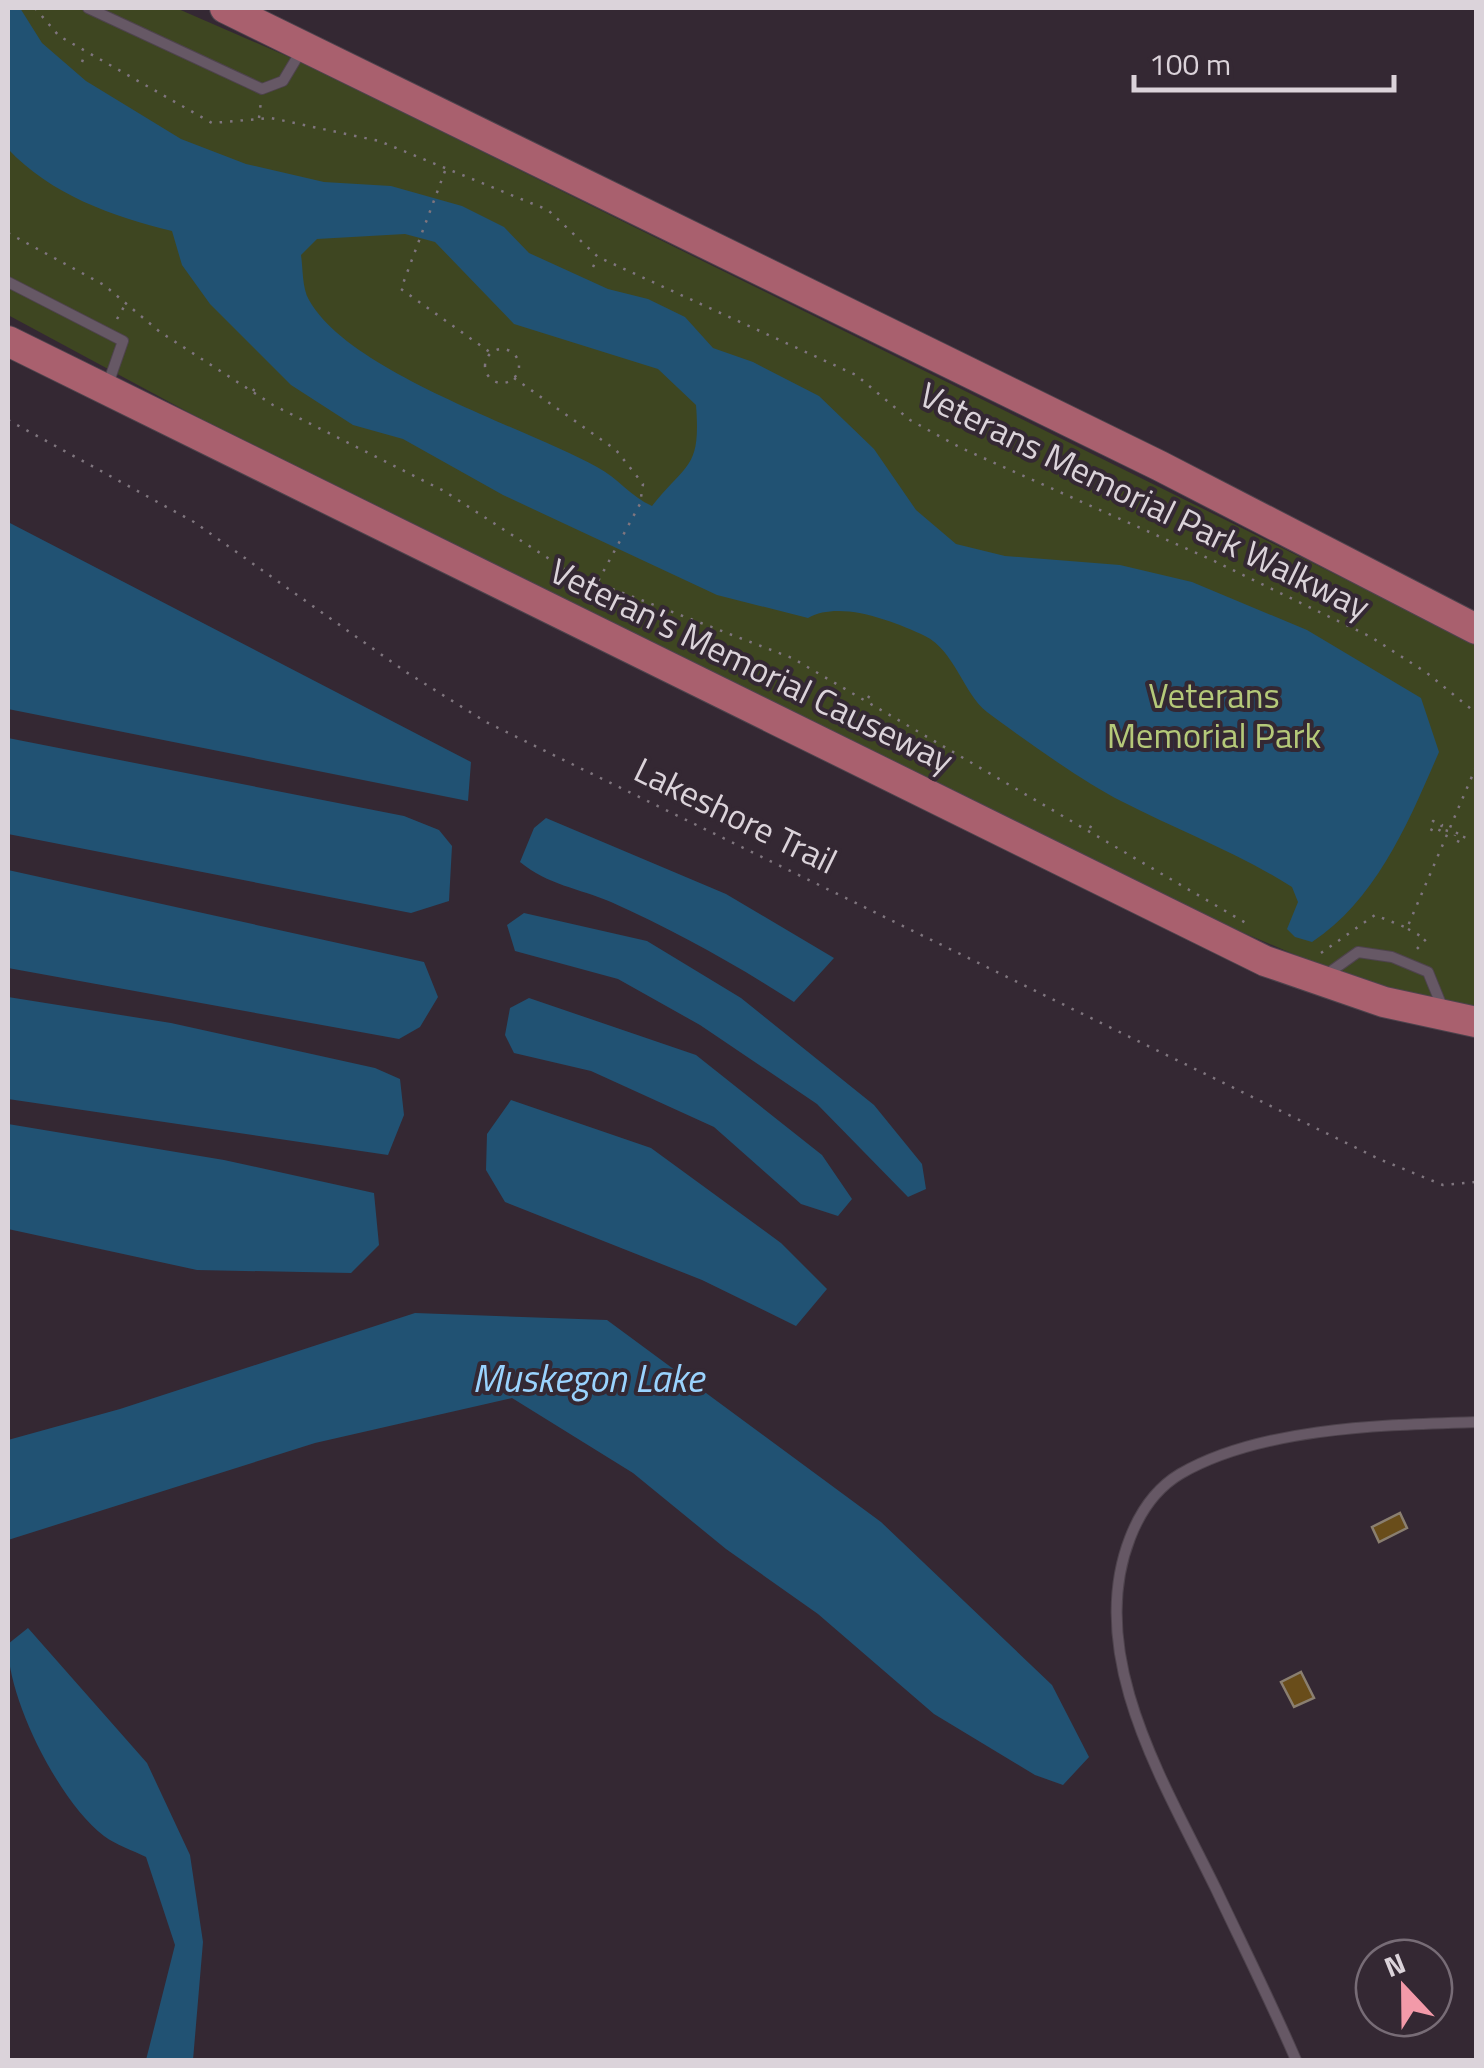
<svg xmlns="http://www.w3.org/2000/svg" width="1484" height="2068" viewBox="0 0 1484 2068" font-family="'Titillium Web',sans-serif">
  <style>
    .green { fill: #3e4621 }
    .water { fill: #215273; fill-rule: evenodd }
    .building { fill: #694d1a; stroke: #8a7f70; stroke-width: 2.5 }
    .lines { fill: none; stroke-linecap: round; stroke-linejoin: round }
    .service-casing { stroke: #4e434d; stroke-width: 12 }
    .primary-casing { stroke: #4e434d; stroke-width: 32 }
    .path { stroke: #7f757e; stroke-width: 2.5; stroke-dasharray: 2.5 8; stroke-linecap: butt }
    .service { stroke: #665865; stroke-width: 10 }
    .primary { stroke: #a9606e; stroke-width: 30 }
    .labels { text-anchor: middle; dominant-baseline: central; stroke-width: 8; stroke-linejoin: round; paint-order: stroke }
    .street-label { font-size: 35px; fill: #dbd3da; stroke: #342833 }
    .park-label { font-size: 35px; fill: #b5c979; stroke: #342833 }
    .water-label { font-size: 38px; font-style: italic; fill: #9ad3fe; stroke: #342833 }
  </style>
  <rect width="100%" height="100%" fill="#342833"/>
  <path class="green" d="M8,8h168l129,56 1171,580v362l-101,-17 -138,-59 -1038,-512 -191,-103z"/>
  <path class="water" d="M8,8h12l22,35 44,38 95,58 65,25 78,18 67,4 71,20 42,21 25,26 79,36 40,10 37,18 28,31 40,14 66,34 55,53 42,61 40,34 49,12 115,9 72,17 115,48 114,68 18,54c-30,69 -62,147 -127,190l-17,-5 -8,-8 11,-27 -6,-15c-55,-35 -113,-56 -171,-86 -38,-19 -99,-63 -134,-89 -24,-19 -32,-61 -62,-76 -32,-15 -85,-36 -117,-18l-91,-23 -214,-100 -100,-56 -50,-14 -62,-40 -81,-81 -28,-39 -10,-34c-59,-14 -122,-37 -164,-82zM405,234l30,8 79,82 144,45 38,36c5,64 -9,57 -44,101 -22,-10 -34,-28 -55,-39 -73,-40 -247,-94 -288,-167 -7,-12 -6,-32 -8,-45l16,-16z
    M8,522l463,240 -3,39 -460,-92z
    M8,738l396,78 35,14 13,16 -3,55 -38,12 -403,-79z
    M546,818l180,76 108,64 -40,44c-59,-38 -120,-72 -183,-100 -33,-14 -63,-17 -91,-40l14,-34z
    M8,870l416,92 14,35 -18,30 -21,12 -391,-71z
    M524,913l123,28 94,57 133,107 48,59 4,25 -18,8 -91,-93 -117,-79 -82,-46 -103,-28 -8,-26z
    M8,997l163,26 204,45 25,11 4,36 -16,40 -380,-56z
    M529,998l167,57 126,100 30,44 -14,17 -37,-12 -87,-77 -123,-56 -77,-18 -9,-18 5,-27z
    M511,1100l140,48 130,95 46,46 -31,37 -94,-46 -197,-78 -19,-32 1,-36z
    M8,1124l216,36 150,33 5,52 -28,28 -154,-3 -189,-41z
    M415,1313l192,7 274,202 171,163 37,72 -26,28 -28,-10 -101,-61 -116,-100 -92,-65 -93,-76 -121,-75 -197,45 -307,97v-100l112,-31z
    M28,1628l119,135 43,92 13,87 -10,118h-47l29,-115 -29,-88c-14,-7 -30,-12 -42,-21 -45,-34 -97,-138 -96,-192z"/>
  <path class="building" d="M1400,1513l7,15 -28,14 -7,-15z
    M1301,1672l13,26 -20,9 -13,-25z"/>
  <g class="lines">
    <g class="service-casing">
      <path id="service" d="M88,8l174,81 21,-8 18,-30
        M8,282l115,59 -15,43
        M1323,977l35,-25 34,5 36,15 15,37
        M1296,2060c-25,-58 -53,-114 -80,-171 -50,-103 -132,-233 -86,-351 10,-26 25,-49 50,-64 81,-47 205,-49 296,-52"/>
    </g>
    <g class="primary-casing">
      <path id="primary" d="M225,8l935,458 316,163
        M8,341l1257,620 119,41 92,20"/>
    </g>
    <path class="path" d="M35,8l24,28 153,87 59,-5 108,23 169,69 50,47 258,118 54,45 51,28 251,112 159,77 56,36 49,40
      M82,62l3,-8
      M259,118l2,-17
      M445,171l-44,118 90,64
      M8,233l96,52 56,47 113,73 171,86 127,82 221,85 459,268
      M593,267l4,-8
      M117,319l8,-14
      M485 366a17 17 0 1 1 34 0a17 17 0 1 1-34 0Z
      M514,378l102,72 27,34 -3,20 -44,81
      M253,391l5,-8
      M8,420l186,102 212,150 80,50 893,437 64,26 33,-3
      M868,698l5,-8
      M1090,828l4,-8
      M1440,829l-2,4 -8,-4 3,-8 9,4 -2,4 25,6 -3,8 -9,-4 2,-4
      M1408,929l18,10 -10,11
      M1321,953l54,-38 32,13 69,-161"/>
    <use href="#service" class="service"/>
    <use href="#primary" class="primary"/>
  </g>
  <g class="labels">
    <g class="street-label">
      <text transform="translate(1145 500) rotate(26)">Veterans Memorial Park Walkway</text>
      <text transform="translate(752 665) rotate(26)">Veteran's Memorial Causeway</text>
      <text transform="translate(736 815) rotate(26)">Lakeshore Trail</text>
    </g>
    <g class="park-label">
      <text x="1214" y="695">Veterans<tspan x="1214" dy="40">Memorial Park</tspan></text>
    </g>
    <g class="water-label">
      <text x="588" y="1378">Muskegon Lake</text>
    </g>
  </g>
  <rect width="1484" height="2068" fill="none" stroke="#dbd3da" stroke-width="20"/>
  <g transform="translate(1404 1988) rotate(338)"><circle r="48" fill="#342833" stroke="#776c76" stroke-width="2.5"/>
  <path d="M0-8L18 38L0 25L-18 38Z" fill="#f39aa9"/>
  <text y="-15" font-size="28" font-weight="bold" text-anchor="middle" fill="#dbd3da">N</text>
  </g>
  <path d="M1134 75v15h260v-15" fill="none" stroke="#dbd3da" stroke-width="5"/>
  <text x="1149" y="75" font-size="30" fill="#dbd3da" stroke="#342833" stroke-width="8" paint-order="stroke">100 m</text>
</svg>
